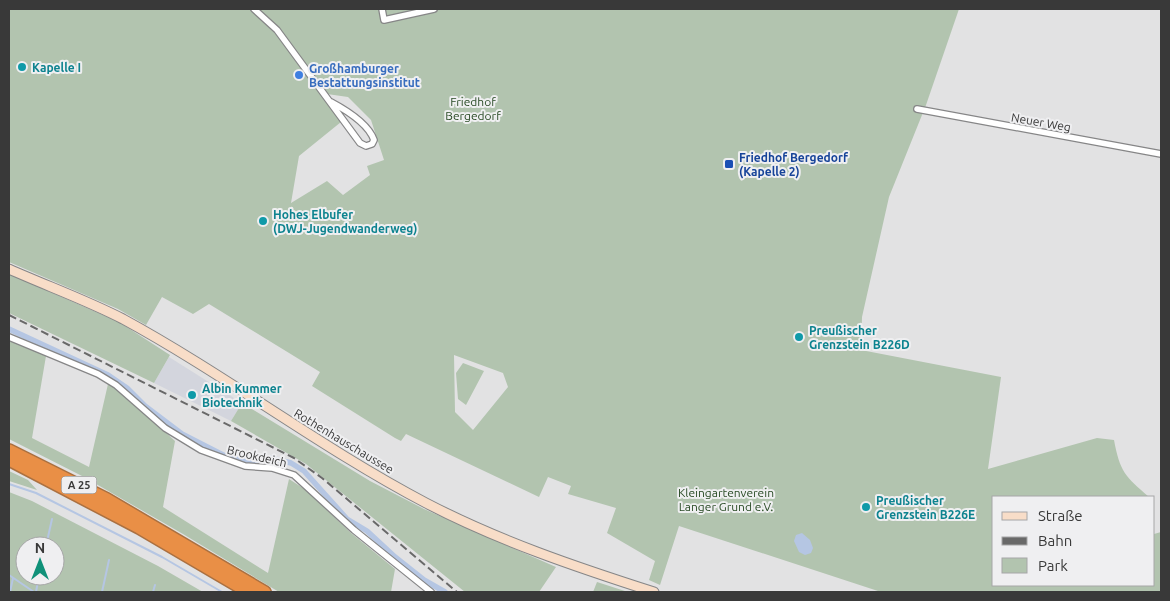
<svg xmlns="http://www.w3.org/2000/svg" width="1170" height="601" viewBox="0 0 1170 601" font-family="Ubuntu,sans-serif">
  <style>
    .built { fill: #d3d5dd }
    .green { fill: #b2c4af; fill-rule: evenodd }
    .water { fill: #b5c6e3 }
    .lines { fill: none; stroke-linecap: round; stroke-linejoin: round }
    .stream { stroke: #b5c6e3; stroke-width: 2 }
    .canal { stroke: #b5c6e3; stroke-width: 5.5 }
    .street-casing { stroke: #868687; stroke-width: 8 }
    .secondary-casing { stroke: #868687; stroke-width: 11 }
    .highway-casing { stroke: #ab7141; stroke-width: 14 }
    .street { stroke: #fff; stroke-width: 5.5 }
    .secondary { stroke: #f8ddc8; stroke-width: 9 }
    .highway { stroke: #e98f46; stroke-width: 11 }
    .rail { stroke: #696969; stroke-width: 2; stroke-dasharray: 8 4; stroke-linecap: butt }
    .culture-dot { fill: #0f9aa8; stroke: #efeff1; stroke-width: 2 }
    .shop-dot { fill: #3f7fe0; stroke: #efeff1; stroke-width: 2 }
    .transit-dot { fill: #1a4fb4; stroke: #efeff1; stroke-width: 2 }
    .labels { text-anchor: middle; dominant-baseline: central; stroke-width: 4; stroke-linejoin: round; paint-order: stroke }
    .shield { fill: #efeff1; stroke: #707070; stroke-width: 1 }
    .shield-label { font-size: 11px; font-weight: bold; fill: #393939 }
    .culture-label { font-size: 12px; font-weight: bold; fill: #0d838f; stroke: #efeff1; text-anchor: start }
    .shop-label { font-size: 12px; font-weight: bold; fill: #366cbe; stroke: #efeff1; text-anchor: start }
    .park-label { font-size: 12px; fill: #284a24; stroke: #efeff1 }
    .street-label { font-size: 12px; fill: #393939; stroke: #efeff1 }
    .transit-label { font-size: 12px; font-weight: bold; fill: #164399; stroke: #efeff1; text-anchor: start }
  </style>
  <rect width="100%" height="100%" fill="#e2e2e3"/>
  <path class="built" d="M169,357l73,46 -11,18 -77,-38z"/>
  <path class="green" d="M9,9h241l26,24 65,89 -42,34 -8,47 36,-22 16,14 27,-20 -3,-9 17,-6 -13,-40 -23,-23 -21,-3 -47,-64 -21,-21h700l-33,96 -37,92 -27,120 -1,33 140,27 -13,92 109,-31 17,2c6,32 11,36 35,57h-155v88h160v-51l7,-2v60h-280l-202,-66 -19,59 -11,-5 6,-19 -48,-28 9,-25 -48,-14 3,-8 -23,-9 -9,20 -133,-63 -5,7 -6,-3 -83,-52 8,-14 -111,-68 -16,10 -31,-17 -16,28 -28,-16 -109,-47zM454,355l49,18 5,14 -35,43 -18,-18z
    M9,274l110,48 51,33 -16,28 -145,-70z
    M9,340l37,16 -14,82 57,29 19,-83 15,9 52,48 -12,66 105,66 21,-94 17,11 45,43 44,36 -4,23h-112l-96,-58 -99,-57 -75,-38z
    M463,363l21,8 -18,34 -8,-6 -2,-26z
    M242,403l128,78 54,28 132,58 -17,25h-74l-159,-128 -75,-43z
    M9,471l19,9 9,10 -28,-9z
    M9,492l23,9 126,65 45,26h-194zM25,546h30v30h-30z
    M597,582l31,10h-35z"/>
  <path class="water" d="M802,533l8,7 3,8 -2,5 -6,2 -6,-3 -5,-11 2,-6z"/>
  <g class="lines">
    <path class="stream" d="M9,484l27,9 126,64 60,35
      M46,546l6,-27
      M9,575l25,17
      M10,592l3,-14
      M36,592l3,-16
      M102,592l7,-32
      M153,592l2,-7"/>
    <path class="canal" d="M9,329l99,46 19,13 18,18 37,28 43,22 26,6 19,-4 21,5 13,8 43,48 20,12 28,26 29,23 21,12"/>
    <g class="street-casing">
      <path id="street" d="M254,9l23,21 83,113 6,3 6,-2 2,-4c-6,-17 -28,-30 -43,-38
        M382,9l2,11 50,-11
        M917,109l244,45
        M9,337l89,37 18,11 49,43 36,22 44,16 27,2 22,7 60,55 77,62"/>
    </g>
    <g class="secondary-casing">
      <path id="secondary" d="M9,269c38,17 77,31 114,50 103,56 198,129 303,184 73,38 150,64 228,89"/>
    </g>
    <g class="highway-casing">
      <path id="highway" d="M9,450l98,49 158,93
        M9,460l130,68 109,64"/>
    </g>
    <use href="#street" class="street"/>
    <use href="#secondary" class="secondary"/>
    <use href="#highway" class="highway"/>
    <path class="rail" d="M9,315l285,143 28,20 135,114"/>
  </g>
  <g class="culture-dot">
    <circle cx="22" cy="67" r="5"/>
    <circle cx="263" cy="221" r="5"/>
    <circle cx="799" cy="337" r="5"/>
    <circle cx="192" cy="395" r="5"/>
    <circle cx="866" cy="507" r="5"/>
  </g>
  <circle class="shop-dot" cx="299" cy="75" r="5"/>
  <rect class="transit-dot" x="724" y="159" width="10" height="10" rx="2.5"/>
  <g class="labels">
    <rect class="shield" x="61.5" y="476.5" width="35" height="17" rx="4"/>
    <g class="shield-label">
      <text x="79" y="485">A 25</text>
    </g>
    <g class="culture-label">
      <text x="32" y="67">Kapelle I</text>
      <text x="273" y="214">Hohes Elbufer<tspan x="273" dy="14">(DWJ-Jugendwanderweg)</tspan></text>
      <text x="809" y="330">Preußischer<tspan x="809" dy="14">Grenzstein B226D</tspan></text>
      <text x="202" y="388">Albin Kummer<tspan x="202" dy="14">Biotechnik</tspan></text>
      <text x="876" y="500">Preußischer<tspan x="876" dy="14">Grenzstein B226E</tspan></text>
    </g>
    <g class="shop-label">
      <text x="309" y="68">Großhamburger<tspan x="309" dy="14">Bestattungsinstitut</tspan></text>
    </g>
    <g class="park-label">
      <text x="473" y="101">Friedhof<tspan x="473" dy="14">Bergedorf</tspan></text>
      <text x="726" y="492">Kleingartenverein<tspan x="726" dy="14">Langer Grund e.V.</tspan></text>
    </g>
    <g class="street-label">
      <text transform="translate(1041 122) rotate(10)">Neuer Weg</text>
      <text transform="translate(344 441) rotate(31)">Rothenhauschaussee</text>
      <text transform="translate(257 456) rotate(13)">Brookdeich</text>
    </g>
    <g class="transit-label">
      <text x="739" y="157">Friedhof Bergedorf<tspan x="739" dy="14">(Kapelle 2)</tspan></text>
    </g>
  </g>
  <rect width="1170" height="601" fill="none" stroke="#393939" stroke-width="20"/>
  <rect x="992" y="496" width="162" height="90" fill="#efeff1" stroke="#a6a6a7"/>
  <rect x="1002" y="512" width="25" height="8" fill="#f8ddc8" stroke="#a6a6a7"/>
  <text x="1038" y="521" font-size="15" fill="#393939">Straße</text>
  <rect x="1002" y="537" width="25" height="8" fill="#696969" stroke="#a6a6a7"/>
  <text x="1038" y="546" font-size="15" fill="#393939">Bahn</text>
  <rect x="1002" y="558" width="25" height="15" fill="#b2c4af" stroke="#a6a6a7"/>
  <text x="1038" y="571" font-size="15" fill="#393939">Park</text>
  <g transform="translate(40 561)"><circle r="24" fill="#efeff1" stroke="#a6a6a7"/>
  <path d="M0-4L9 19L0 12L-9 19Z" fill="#0f9179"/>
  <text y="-8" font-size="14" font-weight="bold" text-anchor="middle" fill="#393939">N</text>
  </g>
</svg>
